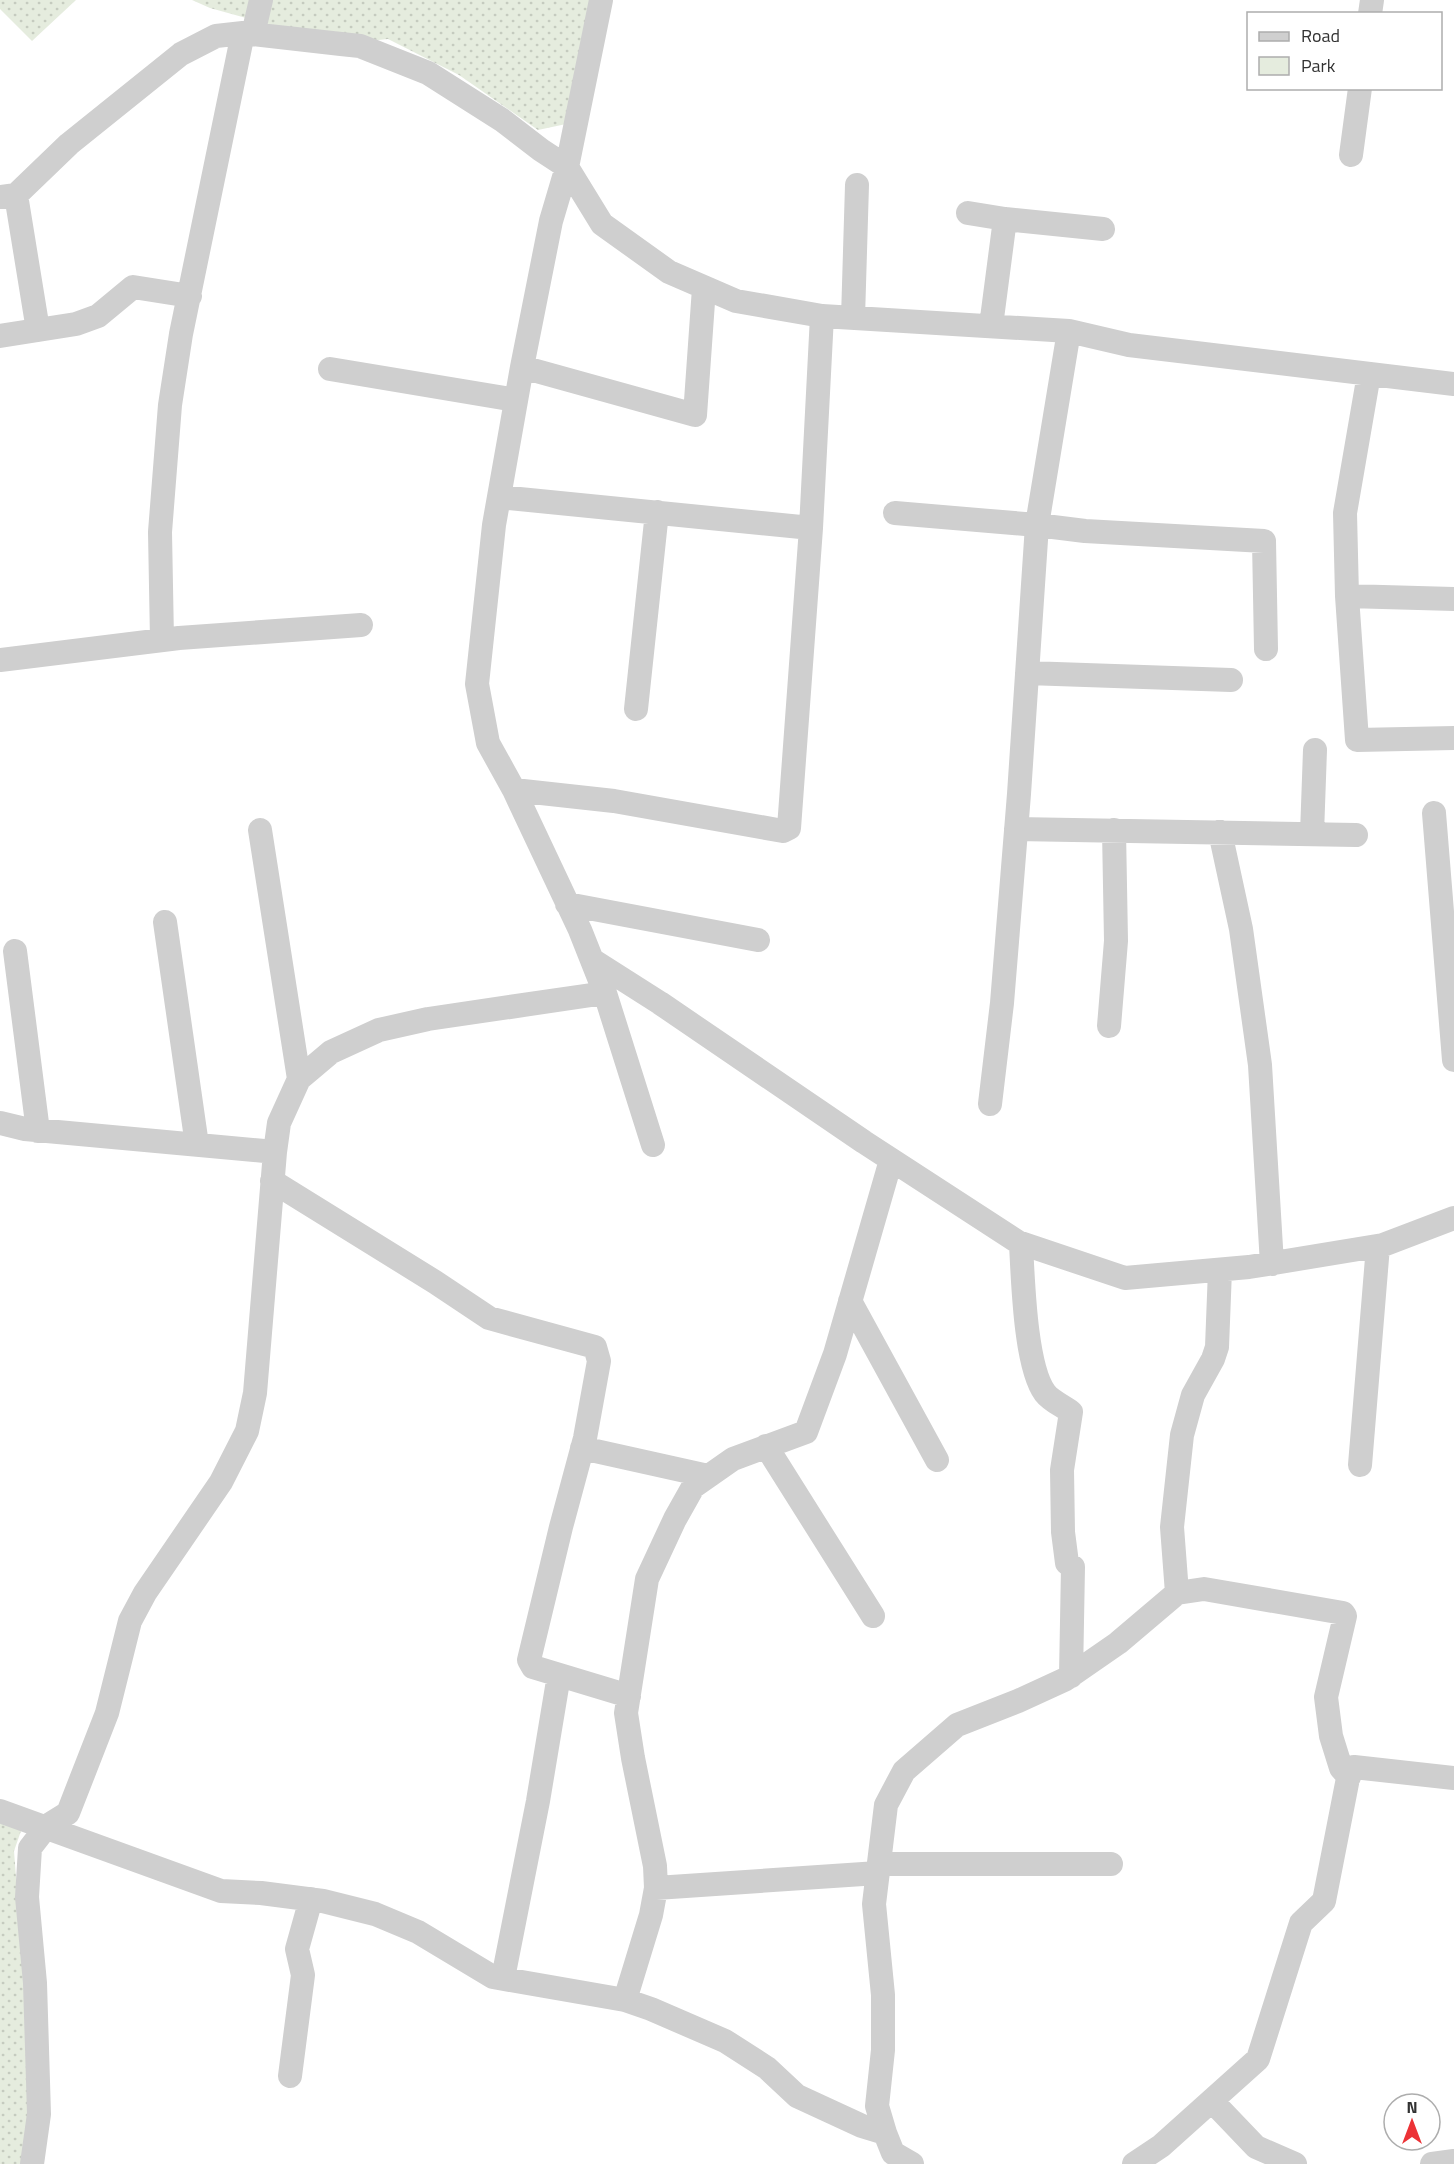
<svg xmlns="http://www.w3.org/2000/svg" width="1454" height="2164" viewBox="0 0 1454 2164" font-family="'Titillium Web',sans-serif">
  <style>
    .green { fill: url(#green-dots) }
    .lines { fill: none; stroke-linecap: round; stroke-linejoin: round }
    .minor { stroke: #cfcfcf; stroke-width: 24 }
  </style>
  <defs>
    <pattern id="green-dots" width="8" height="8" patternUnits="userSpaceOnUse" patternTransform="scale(1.5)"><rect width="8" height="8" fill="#e5ecde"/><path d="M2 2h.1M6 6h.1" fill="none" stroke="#c5cbbf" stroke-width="1.8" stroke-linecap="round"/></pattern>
  </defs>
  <rect width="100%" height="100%" fill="#fff"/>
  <path class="green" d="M0,0h76l-44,41 -32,-32z
    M192,0h399l-25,124 -28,6 -79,-55 -71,-36 -47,5 -131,-36z
    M0,1821l22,7 -8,23 11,145 4,118 -5,50h-24z"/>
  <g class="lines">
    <path class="minor" d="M1370,14l2,-14
      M253,34l8,-34
      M1351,155l9,-67
      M16,195l22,135
      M0,197l16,-2 53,-51 112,-90 35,-18 27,-3 98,11 19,2 68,27 74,47 39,30 26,17 35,57 67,48 67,29 86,15 247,15 60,14 325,39
      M968,213l37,6 98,10
      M853,318l4,-133
      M991,326l14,-107
      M0,336l76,-12 22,-8 35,-29 57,9
      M522,367l173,48 9,-127
      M330,369l186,31
      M1369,374l-24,139 2,83 10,144 97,-2
      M499,497l312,31
      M895,513l142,12 48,6 179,10 2,108
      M1347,596l107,3
      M162,640l-2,-108 10,-127 11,-71 62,-301
      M0,660l179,-22 182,-13
      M1027,673l204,7
      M636,709l21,-197
      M514,790l100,11 169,30 6,-3 22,-300 11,-212
      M1434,813l20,247
      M1016,829l340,6
      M260,830l39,249
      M1220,832l21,97 19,136 12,199
      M1312,834l3,-84
      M567,904l191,36
      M165,922l32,223
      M15,951l23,180
      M594,961l66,42 204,139 154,100 107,36 124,-11 134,-22 71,-27
      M605,993l48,152
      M1109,1026l7,-85 -2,-111
      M990,1104l12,-101 17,-209 18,-269 32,-194
      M0,1123l25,6 250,23
      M272,1181l163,101 54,36 106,29 4,14 -14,77 -24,89 -32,133 4,7 96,29
      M1021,1244c2,35 4,122 24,149 6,8 18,13 26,19l-9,58 1,62 4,31 6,4 -2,109
      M850,1301l87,159
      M766,1446l107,170
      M582,1448l126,28
      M1360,1465l18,-219
      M1177,1593l-5,-66 10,-92 11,-40 20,-36 4,-12 3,-77
      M0,1811l221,80 40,2 62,8 52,13 43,18 75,45 132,23 26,9 74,32 42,27 30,28 65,30 23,7 8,20 19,11
      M879,1864h232
      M656,1888l222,-15
      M503,1978l35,-177 21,-126
      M625,2000l26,-85 5,-27 -1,-22 -22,-108 -7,-45 21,-134 28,-60 18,-32 40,-28 73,-27 29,-78 56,-194
      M290,2076l13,-101 -6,-26 14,-50
      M1212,2101l44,46 39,17
      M885,2133l-8,-27 6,-56v-55l-9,-91 12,-99 18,-34 53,-46 61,-24 48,-22 52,-36 59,-50 27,-4 139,24 2,3 -19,81 5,39 10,32 8,9
      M32,2164l7,-50 -4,-131 -8,-86 3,-49 17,-22 21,-13 39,-100 23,-92 15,-28 76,-111 26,-51 8,-38 20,-241 4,-29 20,-44 32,-27 48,-22 49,-11 177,-26 -25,-63 -66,-140 -26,-47 -11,-59 17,-159 28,-158 29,-146 16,-54 34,-167
      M1134,2164l27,-18 97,-87 43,-136 23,-22 25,-128 5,-6 100,11
      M1432,2164l22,-3"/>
  </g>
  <rect x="1247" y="12" width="195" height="78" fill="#ffffff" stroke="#adadad" stroke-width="1.5"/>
  <rect x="1259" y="32" width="30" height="9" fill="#cfcfcf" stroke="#adadad" stroke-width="1.5"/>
  <text x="1301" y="42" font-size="18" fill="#323232">Road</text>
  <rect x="1259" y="57" width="30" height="18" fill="#e5ecde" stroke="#adadad" stroke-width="1.5"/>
  <text x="1301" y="72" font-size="18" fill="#323232">Park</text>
  <g transform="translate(1412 2122)"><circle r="28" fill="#ffffff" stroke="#adadad" stroke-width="1.5"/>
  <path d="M0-4.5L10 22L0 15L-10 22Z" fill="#ec3236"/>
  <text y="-9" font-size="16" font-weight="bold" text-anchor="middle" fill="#323232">N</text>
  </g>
</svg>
